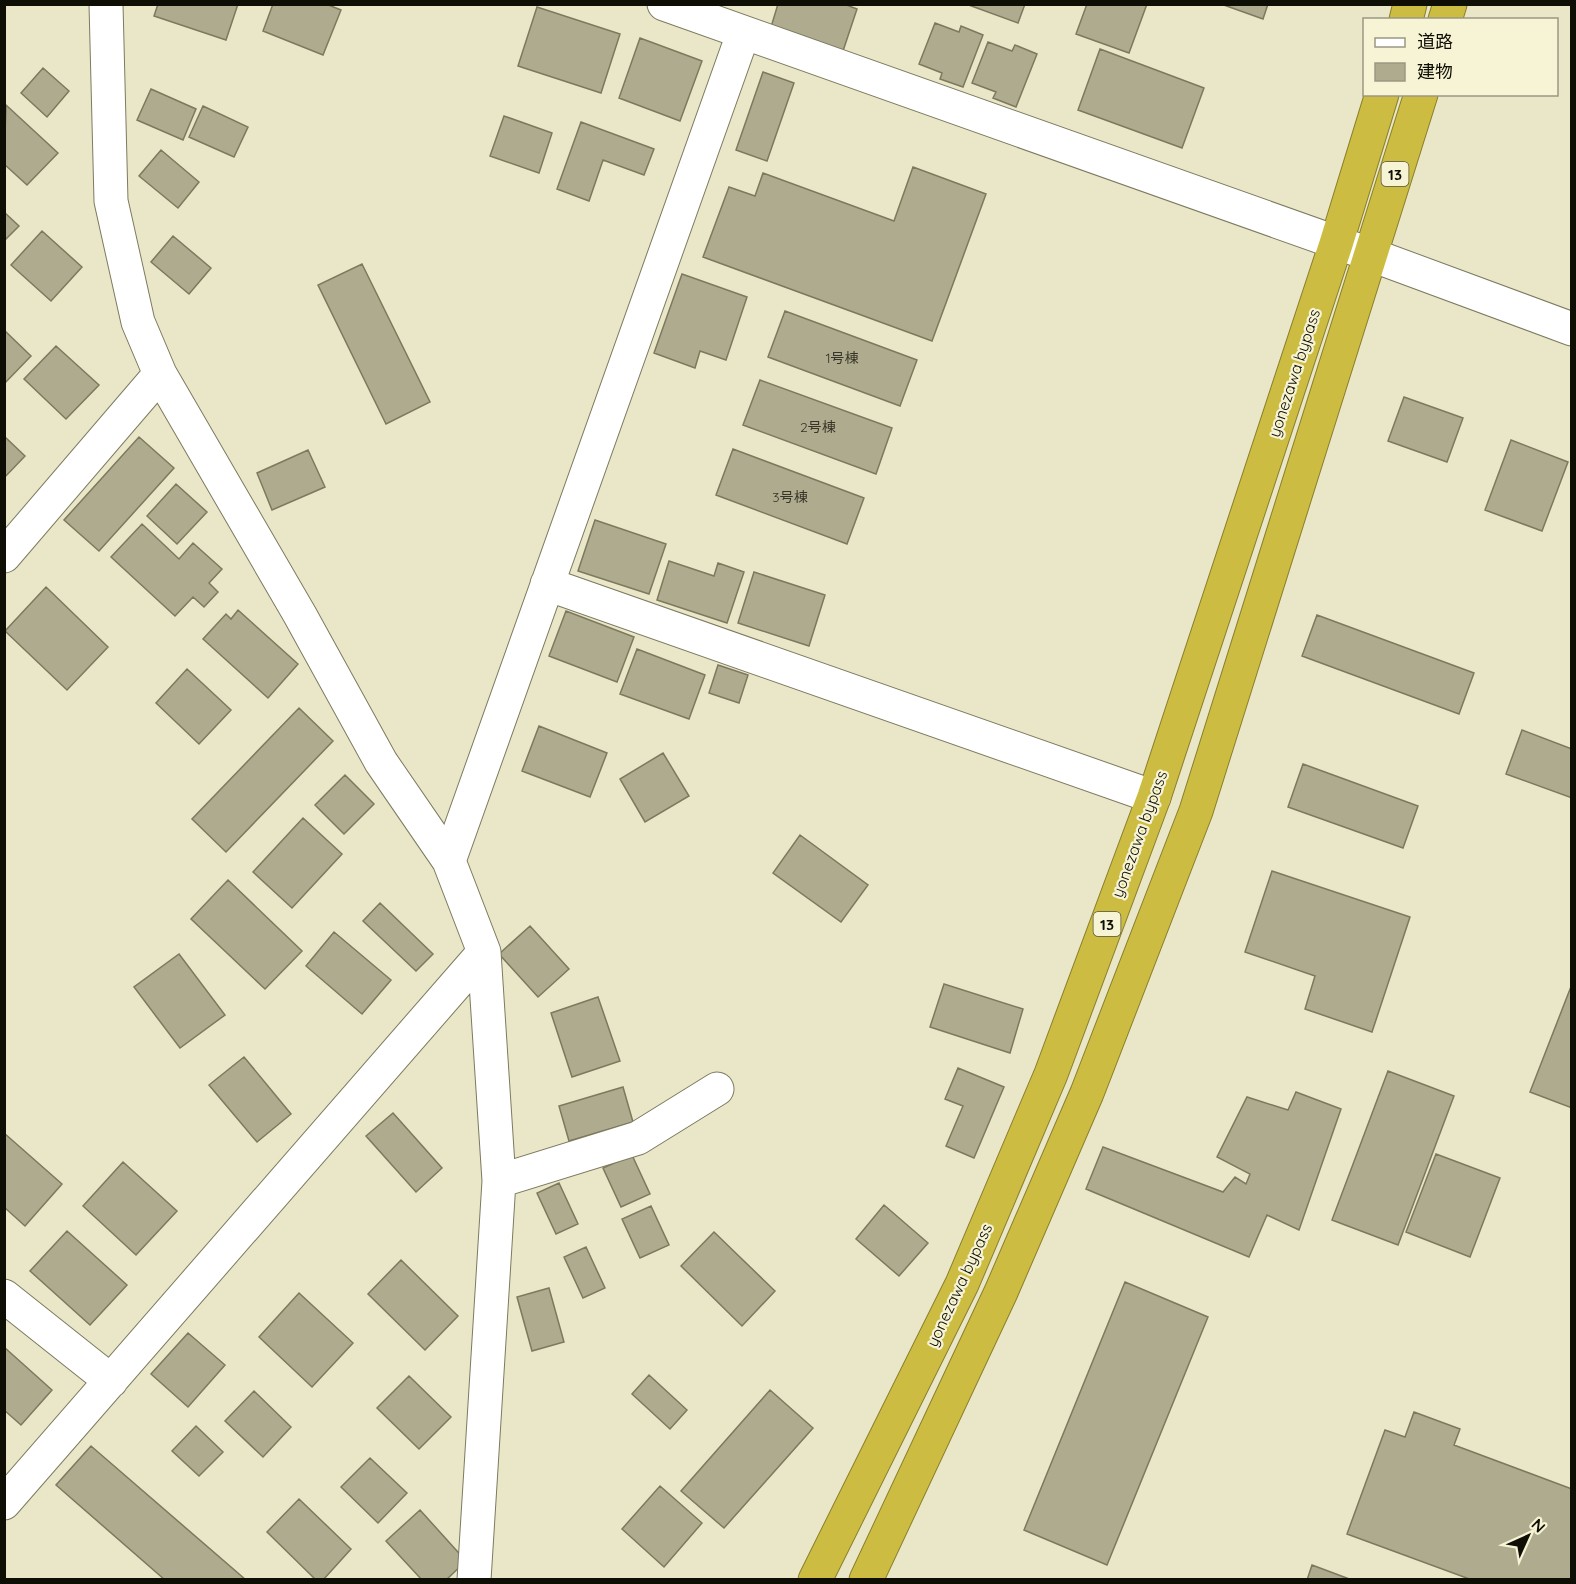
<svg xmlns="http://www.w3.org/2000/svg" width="1576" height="1584" viewBox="0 0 1576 1584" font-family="Quicksand,'Noto Sans JP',sans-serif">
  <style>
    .building { fill: #afab8f; stroke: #7c795e; stroke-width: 1.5 }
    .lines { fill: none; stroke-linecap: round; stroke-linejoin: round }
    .minor-casing { stroke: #7d7a5f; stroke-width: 35 }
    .highway-casing { stroke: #8a7f2c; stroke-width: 35 }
    .minor { stroke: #fff; stroke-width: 33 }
    .highway { stroke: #ccbc41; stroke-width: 33 }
    .labels { text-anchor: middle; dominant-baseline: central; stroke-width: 4.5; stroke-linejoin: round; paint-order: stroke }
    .number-label { font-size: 14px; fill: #373528 }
    .shield { fill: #f7f4d6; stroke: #555344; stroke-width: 1.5 }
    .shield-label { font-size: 15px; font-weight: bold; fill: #0f0e05 }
    .street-label { font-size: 16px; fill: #0f0e05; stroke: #f7f4d6 }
  </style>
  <rect width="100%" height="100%" fill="#eae7c9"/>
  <path class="building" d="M158,4h80l-12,36 -72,-24z
    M273,4h53l15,6 -18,45 -60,-24z
    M778,4h66l13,5 -14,42 -72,-24z
    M966,4h59l-7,19z
    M1087,4h60l-18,49 -53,-19z
    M1221,4h47l-5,15z
    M537,7l83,27 -19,59 -83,-27z
    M935,23l24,9 2,-6 22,9 -20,52 -23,-8 2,-6 -23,-9z
    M640,38l62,23 -22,60 -61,-23z
    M988,42l24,9 3,-6 22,9 -21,53 -23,-9 3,-6 -24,-9z
    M1100,49l104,39 -22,60 -104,-38z
    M43,68l26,23 -22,26 -26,-24z
    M763,72l31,11 -27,78 -31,-11z
    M151,89l45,20 -13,31 -46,-20z
    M6,105l52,48 -31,32 -23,-21z
    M203,106l45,21 -14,30 -45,-20z
    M504,116l48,17 -13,40 -49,-17z
    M581,122l73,27 -10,26 -41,-15 -14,41 -32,-12z
    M161,150l38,32 -21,26 -39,-32z
    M913,167l73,27 -54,147 -229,-84 26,-70 26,9 8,-23 131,48z
    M4,212l15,14 -15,15z
    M42,231l40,36 -31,34 -40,-36z
    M173,236l38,32 -22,26 -38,-32z
    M362,264l68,138 -44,22 -68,-139z
    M682,274l65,23 -21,63 -26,-9 -5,17 -41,-15z
    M785,311l132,49 -17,46 -132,-49z
    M4,330l27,26 -27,28z
    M56,346l43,39 -33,34 -42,-40z
    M760,380l132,48 -16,46 -133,-49z
    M1404,397l59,21 -16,44 -59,-21z
    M4,436l21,20 -21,22z
    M139,437l35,31 -75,83 -35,-31z
    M1511,440l57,22 -26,69 -57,-21z
    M733,449l131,49 -17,46 -131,-49z
    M308,450l17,37 -53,23 -15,-37z
    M176,484l31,28 -30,32 -30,-28z
    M595,520l71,24 -17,50 -71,-23z
    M142,524l37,35 14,-16 29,26 -13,14 9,9 -14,15 -11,-10 -18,19 -64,-59z
    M669,561l45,15 4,-13 26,9 -17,51 -70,-23z
    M754,572l71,23 -16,51 -71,-23z
    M46,587l62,60 -41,43 -62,-59z
    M238,610l60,54 -30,34 -65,-59 23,-25 5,5z
    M566,611l68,26 -17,45 -68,-26z
    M1317,615l157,58 -15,41 -157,-58z
    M637,649l68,26 -16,44 -69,-25z
    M718,665l30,10 -9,28 -30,-10z
    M187,669l44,41 -32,34 -43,-41z
    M299,708l34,33 -107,111 -34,-33z
    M539,726l68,27 -17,44 -68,-26z
    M1522,730l50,19v49l-66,-24z
    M663,753l26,43 -44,26 -25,-43z
    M1303,764l115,42 -15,42 -115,-41z
    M345,775l29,29 -30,30 -29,-29z
    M303,818l39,36 -50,54 -39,-36z
    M800,835l68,50 -27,37 -68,-49z
    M1272,871l138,46 -38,115 -67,-23 10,-33 -70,-24z
    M228,880l74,71 -37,38 -74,-70z
    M380,903l53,51 -17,17 -53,-50z
    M530,926l39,43 -31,28 -39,-43z
    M334,932l57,48 -29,34 -56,-48z
    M179,954l46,61 -45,33 -46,-61z
    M944,984l79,25 -13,44 -80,-26z
    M1572,984v124l-42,-16z
    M598,997l22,64 -48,16 -21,-64z
    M244,1057l47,57 -34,28 -48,-57z
    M958,1068l46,19 -30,71 -28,-12 17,-40 -18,-7z
    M1388,1071l66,25 -56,149 -66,-25z
    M623,1087l10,35 -64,19 -10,-35z
    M1296,1092l45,17 -42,121 -32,-15 -18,42 -163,-68 17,-42 120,45 12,-15 11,7 4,-10 -33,-17 30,-60 41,13z
    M393,1113l49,55 -26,24 -50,-56z
    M4,1133l58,51 -37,42 -21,-19z
    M1436,1154l64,24 -30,79 -64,-25z
    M632,1155l18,39 -29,13 -18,-39z
    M123,1162l54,49 -41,44 -53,-49z
    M559,1183l19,41 -22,10 -19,-41z
    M884,1205l44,38 -29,33 -43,-37z
    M651,1206l18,39 -29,13 -18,-39z
    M67,1231l60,54 -37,40 -60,-54z
    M714,1232l61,59 -33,35 -61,-60z
    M586,1247l19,41 -22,10 -19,-41z
    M401,1260l57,56 -33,34 -57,-56z
    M1125,1282l83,35 -101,248 -83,-35z
    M549,1288l15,54 -32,9 -15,-54z
    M299,1293l54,50 -41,44 -53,-50z
    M188,1333l37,32 -37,42 -37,-33z
    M4,1347l48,43 -31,35 -17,-15z
    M649,1375l38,35 -17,19 -38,-35z
    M409,1376l42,41 -32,32 -42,-41z
    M770,1390l43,38 -89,100 -43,-37z
    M254,1391l37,36 -28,30 -38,-36z
    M1414,1412l46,17 -6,16 118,44v91h-100l-125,-46 38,-104 20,7z
    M196,1426l27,26 -24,24 -27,-25z
    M91,1446l155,134h-81l-109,-95z
    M370,1458l37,35 -29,30 -37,-36z
    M660,1486l42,37 -38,44 -42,-38z
    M299,1499l52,50 -28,31h-7l-49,-48z
    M420,1510l46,51 -20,19h-24l-36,-39z
    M1312,1565l40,15h-45z"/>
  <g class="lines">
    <g class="minor-casing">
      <path id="minor" d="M106,4l5,197 27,121 22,52 140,241 81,147 68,99 35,91 15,229 -25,399
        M664,4l705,250 203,75
        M4,556l156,-182
        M547,584l607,213
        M449,861l294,-827
        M499,1181l139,-43 79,-49
        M4,1296l107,85
        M4,1503l480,-551"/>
    </g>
    <g class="highway-casing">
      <path id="highway" d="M1406,20l4,-16
        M1445,20l5,-16
        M815,1580l147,-296 89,-210 103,-277 182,-553 46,-150
        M866,1580l135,-288 86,-199 109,-282 225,-717"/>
    </g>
    <use href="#minor" class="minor"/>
    <use href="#highway" class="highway"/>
  </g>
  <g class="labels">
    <g class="number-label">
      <text x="842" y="358">1号棟</text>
      <text x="818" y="427">2号棟</text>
      <text x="790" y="497">3号棟</text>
    </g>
    <g class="shield">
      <rect x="1381.5" y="162" width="27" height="24" rx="4.5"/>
      <rect x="1093.5" y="912" width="27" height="24" rx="4.5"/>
    </g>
    <g class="shield-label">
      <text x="1395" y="174">13</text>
      <text x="1107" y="924">13</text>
    </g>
    <g class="street-label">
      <text transform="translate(1294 373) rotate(-72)">yonezawa bypass</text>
      <text transform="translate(1139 834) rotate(-70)">yonezawa bypass</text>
      <text transform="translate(959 1285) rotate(-65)">yonezawa bypass</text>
    </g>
  </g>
  <rect width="1576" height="1584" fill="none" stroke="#0f0e05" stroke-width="12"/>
  <rect x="1363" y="18" width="195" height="78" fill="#f7f4d6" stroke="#9a9882" stroke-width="1.5"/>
  <rect x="1375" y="38" width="30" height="9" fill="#ffffff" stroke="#9a9882" stroke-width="1.5"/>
  <text x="1417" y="48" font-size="18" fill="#0f0e05">道路</text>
  <rect x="1375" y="63" width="30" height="18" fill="#afab8f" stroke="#9a9882" stroke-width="1.5"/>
  <text x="1417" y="78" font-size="18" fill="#0f0e05">建物</text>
  <g transform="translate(1528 1536) rotate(45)" stroke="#f7f4d6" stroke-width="4.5" paint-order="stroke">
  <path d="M0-4.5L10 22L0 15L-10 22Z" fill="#0f0e05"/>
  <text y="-9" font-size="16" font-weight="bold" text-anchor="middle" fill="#0f0e05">N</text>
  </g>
</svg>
